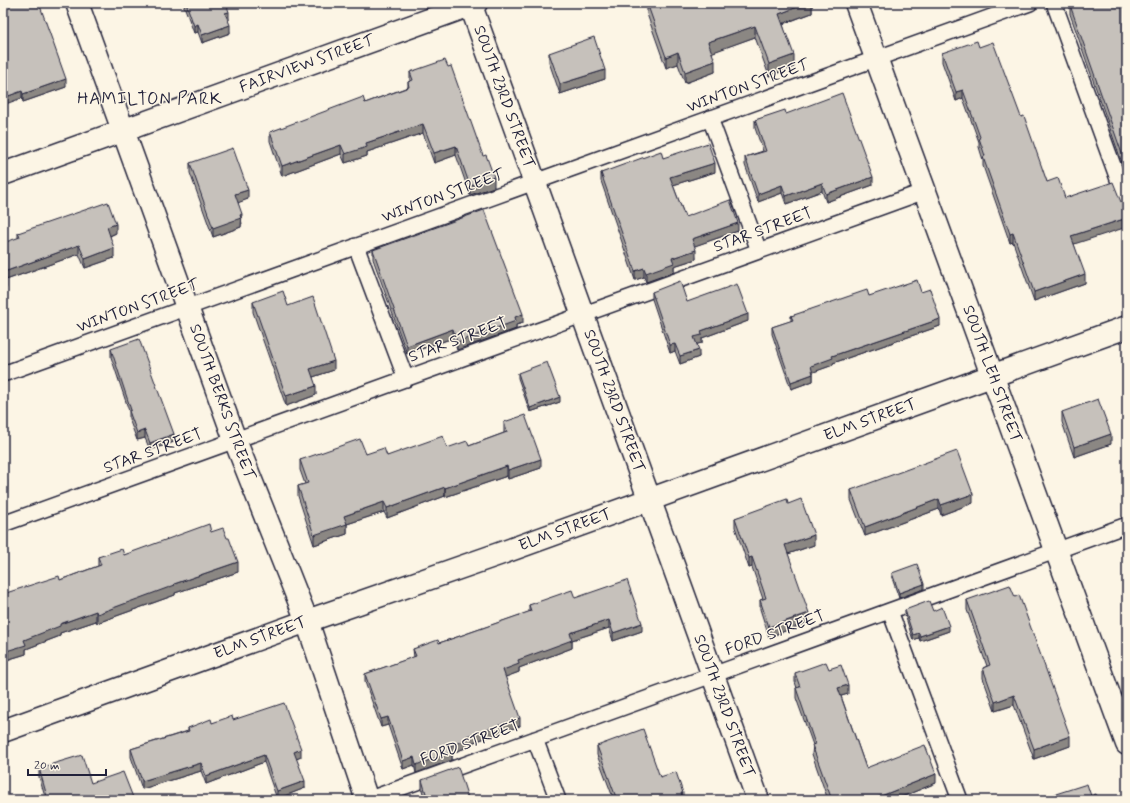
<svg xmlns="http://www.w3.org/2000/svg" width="1130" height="803" viewBox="0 0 1130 803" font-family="Mynerve,sans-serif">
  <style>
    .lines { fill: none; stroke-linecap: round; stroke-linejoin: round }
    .lane-casing { stroke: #22223b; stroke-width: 18 }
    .street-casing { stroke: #22223b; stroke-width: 25 }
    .lane { stroke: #fcf5e5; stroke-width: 15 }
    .street { stroke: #fcf5e5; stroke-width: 22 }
    .wall { fill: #aaa6a1; stroke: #22223b }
    .shaded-wall { fill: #8b8783; stroke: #22223b }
    .building { fill: #c6c1bb; stroke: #22223b }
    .labels { text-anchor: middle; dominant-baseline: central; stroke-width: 3; stroke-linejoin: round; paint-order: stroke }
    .street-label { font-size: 16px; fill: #22223b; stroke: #fcf5e5 }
    .neighbourhood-label { font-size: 17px; letter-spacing: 1px; fill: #22223b; stroke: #fcf5e5 }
  </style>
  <rect width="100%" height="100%" fill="#fcf5e5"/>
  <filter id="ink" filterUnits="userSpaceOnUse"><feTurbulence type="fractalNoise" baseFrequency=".025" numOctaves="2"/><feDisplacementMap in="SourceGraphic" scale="8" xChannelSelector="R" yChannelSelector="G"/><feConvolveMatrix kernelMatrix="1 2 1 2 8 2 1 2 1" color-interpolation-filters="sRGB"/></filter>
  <g filter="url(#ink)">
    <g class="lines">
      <g class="lane-casing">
        <path id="lane" d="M1054,3l73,201
          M710,118l49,133
          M356,246l50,133
          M3,374l1027,-371
          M3,524l922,-333
          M890,611l70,189
          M535,739l23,61
          M367,800l760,-275"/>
      </g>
      <g class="street-casing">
        <path id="street" d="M77,3l158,437 72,181 60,179
          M470,3l288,797
          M856,3l271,741
          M3,174l473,-171
          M3,731l304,-110 192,-67 628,-227"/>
      </g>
      <use href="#lane" class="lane"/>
      <use href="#street" class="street"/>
    </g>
    <path class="wall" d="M3,3l63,84 -43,15z
      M183,3h43l3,17h-1l2,13 -28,10 -4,-11 -4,1z
      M647,3h165v10l-29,11 11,43 -25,9 -14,-39 -43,15 3,20 -30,11 -7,-19 -12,4 -19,-54z
      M1127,3v174l-57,-163v-9z
      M979,47l42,70 26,65 27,62 11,39 -51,18 -21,-59 -3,1 -27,-77v-6l-4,-13v-5l-16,-44 -7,3 -14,-39v-9z
      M549,53l56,26 -45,15 -11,-32z
      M410,72l84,115 -24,8 -14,-40 -22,8 -11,-30 -56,19v4l-22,7 -4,-9 -59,22 -12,-35v-9l95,-29 43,-16v-5l2,-1z
      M786,114l87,71 -47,17 -4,-11 -36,13 -4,-11 -24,9 -13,-37v-8l18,-6 -8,-23v-8z
      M663,158l52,14 -42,13 12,32 53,14 -44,15 2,13 -22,7v6l-28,10 -2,-5 -9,3 -34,-99v-8z
      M190,163l58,36 -10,3 4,22h-1v3l-28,10 -23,-64z
      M18,233h98l-6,3 4,22 -29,10 -6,-14 -73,26v8l-3,1 15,-51z
      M373,250l150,73 -7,2v4l-59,21 -4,-12 -46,16 -34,-95z
      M652,292l96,29 -46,17v5l-5,1 2,13 -19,7 -5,-13 -5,2 -18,-54z
      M921,292l19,34 -107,37v2l-20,7v9l-22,8 -19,-55v-7l19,-6v-5l78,-20z
      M253,302l81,68 -21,7 3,18 -30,11 -33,-94z
      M111,349l63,93 -24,8 -5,-12 -8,2 -8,-21v-8l-18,-54z
      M518,373l42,29 -30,10 -12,-34z
      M1062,412l49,32 -37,13 -12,-35z
      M504,422l37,46 -33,11 -1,-3 -62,21v-1l-58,22 -3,-6 -37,12v10l-33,11 -16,-49v-10l7,-2 -5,-14v-10l66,-6 21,2 60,-8 22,-2 35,-13z
      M851,490l122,13 -32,12 -2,-6 -74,27 -14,-36z
      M788,504l26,41 -26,9 21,68 -40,15 -9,-28v-9l3,-1 -11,-32 -3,1 -14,-41v-9z
      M211,532l27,40 -63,21v2l-78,28 -1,-2 -36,12v3l-34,13v5l-23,7 57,-81 38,-14v-9l26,-2z
      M892,573l32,16 -25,9 -7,-20z
      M575,598l67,33 -29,10 -4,-13 -37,12v8l-53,20v4l-14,5 15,49 -52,18v3l-16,6v7l-36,13 -2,-8 -11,4 -15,-44 -7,2 -16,-45v-8l49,-17 -1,-8 26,-6 18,-6 72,-25v-7z
      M967,600l103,146 -36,13 -20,-54 -19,6 -12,-33v-10l4,-2 -20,-56z
      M905,610l28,1 16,20 -29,10 -1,-3 -6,2 -8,-25z
      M829,669l19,25 -7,2 25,72 70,15 -42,17h-66l-16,-46 1,-9 -17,-47v-10h1l-2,-6v-9z
      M233,720l68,37 -5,2 9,29 -28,11 -13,-37 -58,22 -5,-13 -59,18 -11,-32v-8l57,-18v-3l24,-5z
      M597,746l63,31 23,23h-69l-17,-45z
      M39,768l52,15 43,17h-88l-7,-23z
      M422,780l46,20h-43l-3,-10z"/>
    <path class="shaded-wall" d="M808,3h4v10l-33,12v-11z
      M229,12v8l-4,1v-8z
      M198,24v8l-4,1v-7z
      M230,25v8l-28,10v-8z
      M755,26v11l-47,17v-12z
      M678,52v12l-12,4v-11z
      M794,55v12l-25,9v-12z
      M715,61v11l-30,11v-11z
      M605,70v9l-45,15v-10z
      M66,79v8l-43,15v-8z
      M963,90v8l-7,3v-9z
      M22,91v7l-19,7v-7z
      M423,124v9l-56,19v4l-22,7v-9l21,-11z
      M341,145v9l-59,22v-10z
      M456,146v9l-22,8v-10z
      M715,163v9l-45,14v-9z
      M494,177v10l-24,8v-9z
      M873,177v8l-47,17v-8z
      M822,183v8l-36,13v-8z
      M782,185v8l-24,9v-8z
      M248,190v9l-13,5v-10z
      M242,214l-1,13 -28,10v-9z
      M1127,218v9l-56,18v-9z
      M738,223v8l-46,16v-8z
      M116,224v9l-9,4v-10z
      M1013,233v9l-3,1v-9z
      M79,245v9l-73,26v8l-3,1 1,-17z
      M114,248v10l-29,10v-9z
      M696,250v9l-22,7v6l-28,10v-9l26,-15z
      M644,268v9l-9,3v-9z
      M1085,274v9l-51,18v-9z
      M523,314v9l-7,2v4l-59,21v-8l58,-25z
      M748,314v7l-46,17v5l-8,2v-8l7,-6z
      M940,319v7l-107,37v2l-22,8v-7l21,-10z
      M453,329v9l-46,16v-8z
      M675,344v7l-5,2v-8z
      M699,350v7l-19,7v-8z
      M334,361v9l-24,8v-9z
      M813,374v7l-22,8v-7z
      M316,386v9l-30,11v-10z
      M560,397v5l-30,10v-4z
      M145,430v8l-8,2v-7z
      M174,434v8l-24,8v-7z
      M1111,434v10l-37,13v-10z
      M541,459v9l-33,11v-9z
      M507,466v10l-62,21v-9z
      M7,481v10l-4,1v-9z
      M445,487v9l-58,22v-10z
      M973,494v9l-32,12v-10z
      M939,499v10l-74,27v-9z
      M384,502v10l-37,12v10l-33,11v-10l30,-19z
      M814,535v10l-29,10v-10z
      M752,557v10l-3,1v-10z
      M238,562v10l-63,21v2l-78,28v-9l77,-30z
      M924,584v5l-25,9v-5z
      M96,611v10l-36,12v3l-34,13v5l-23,7v-9l21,-12 36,-16z
      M809,613v9l-40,15v-10z
      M609,620v8l-37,12v8l-53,20v4l-16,6v-8l15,-10 52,-27z
      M642,623v8l-29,10v-8z
      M949,626v5l-29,10v-5z
      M919,633v5l-6,2v-5z
      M848,685v9l-10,3v-9z
      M1014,695v10l-19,6v-9z
      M388,717v8l-7,2v-8z
      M520,718v8l-52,18v3l-16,6v7l-36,13v-8l51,-29z
      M1070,736v10l-36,13v-10z
      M301,749v8l-7,3v-8z
      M264,755v7l-58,22v-8z
      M414,757v8l-11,4v-8z
      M201,763v8l-59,18v-8z
      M936,774v9l-42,17h-23z
      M305,781v7l-28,11v-8z
      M681,793h2v7z"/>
    <path class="building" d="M3,3h36l27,76 -43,15 -1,-3 -19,7z
      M186,3h40l3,9 -4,1 5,12 -28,10 -4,-11 -4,2z
      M647,3h161l-29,11 15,41 -25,9 -14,-38 -47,16 7,19 -30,11 -7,-20 -12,5z
      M1076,3h51v165l-57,-163z
      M594,37l11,33 -45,14 -11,-31z
      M977,41l2,6 14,-5 28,75 3,-1 23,66 11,-4 7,20 48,-16 8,20 5,2h1v14l-56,18 14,38 -51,18 -21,-59 -3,1 -27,-77 2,-1 -6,-18 1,-1 -17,-47 -7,2 -14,-39z
      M445,60l3,7 3,-1 32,90 3,-1 8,22 -24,9 -14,-40 -22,7 -11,-29 -57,19 1,4 -22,7 -4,-9 -59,21 -12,-34 93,-35 2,6 44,-16 -1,-5 5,-2 -3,-8z
      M842,93l31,84 -47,17 -4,-11 -36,13 -4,-11 -24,9 -13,-37 21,-6 -11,-31 30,-10 1,4z
      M708,143l7,20 -45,14 15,40 45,-17 8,23 -46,16 4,11 -24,8 2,5 -28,10 -2,-5 -9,3 -34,-98 60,-22 2,7z
      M233,148l15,42 -13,4 7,20 -2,1 1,3 -28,10 -23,-65z
      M108,202l8,22 -9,3 7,21 -29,11 -6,-14 -75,27 2,7 -3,1v-37l17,-6 -2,-4z
      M484,210l39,104 -8,3 1,4 -59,21 -4,-13 -46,17 -34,-96z
      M917,280l4,12 9,-3 10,30 -108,37 1,2 -22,8 2,8 -22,8 -19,-55 21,-7 -2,-4 76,-26 2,6z
      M680,281l7,21 50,-18 11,30 -47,17 1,4 -8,2 5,13 -19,6 -5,-12 -5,1 -18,-53z
      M283,291l5,15 25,-9 21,64 -24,8 6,17 -30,10 -33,-94z
      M139,339l35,95 -24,9 -5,-13 -8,3 -8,-22 2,-1 -20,-61z
      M547,362l13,35 -30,11 -12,-35z
      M1098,399l13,35 -37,13 -12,-35z
      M525,415l16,44 -33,11 -1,-4 -62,22v-1l-58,21 -3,-6 -40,14 3,8 -33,11 -16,-49 10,-3 -8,-23 60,-21 6,15 18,-6 3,8 56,-20 4,12 20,-7 2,5 38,-14 -3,-10z
      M957,451l16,43 -32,11 -2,-6 -74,28 -14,-37z
      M3,471l4,10 -4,2z
      M787,499l1,5 13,-5 13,36 -29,10 24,68 -40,14 -9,-27 6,-2 -14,-41 -3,1 -14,-40z
      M209,524l2,8 12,-4 4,10h2l9,24 -64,22 1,1 -78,29 -1,-3 -36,13v2l-36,14 2,5 -23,7v-58l56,-18 1,4 41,-15 -3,-8 24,-8 2,6z
      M917,564l7,20 -25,9 -7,-20z
      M627,580l15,43 -29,10 -4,-13 -39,13 2,7 -54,20 1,4 -16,6 17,48 -53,18 1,3 -18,7 2,6 -36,13 -2,-8 -11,4 -15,-44 -7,2 -16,-45 51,-18 -3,-7 25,-9 1,3 18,-6 74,-26 -2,-6 43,-15 3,8z
      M1010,585l5,12 4,-2 51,141 -36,13 -20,-54 -19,7 -12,-34 7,-3 -23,-65z
      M929,601l4,10 9,-4 7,19 -29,10 -1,-3 -6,2 -8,-25z
      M826,662l3,7 12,-4 7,20 -10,3 28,80 59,-23 11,29 -65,26h-39l-20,-55 3,-1 -19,-56 4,-1 -5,-14z
      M284,703l17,46 -7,3 11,29 -28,10 -13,-36 -58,21 -5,-13 -59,18 -11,-32 58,-18 -1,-3 23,-9 1,4 20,-7 1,4z
      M643,729l17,48 16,-5 7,21h-2l2,7h-66l-20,-54z
      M82,755l9,28 32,-11 11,28h-86l-9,-32z
      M458,767l10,31 -4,2h-36l-6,-20z
      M1087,784l4,12 5,-2 2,6h-61z"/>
  </g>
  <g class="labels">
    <g class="street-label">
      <text transform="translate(307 64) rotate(-20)">FAIRVIEW STREET</text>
      <text transform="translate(748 86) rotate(-20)">WINTON STREET</text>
      <text transform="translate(504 97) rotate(70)">SOUTH 23RD STREET</text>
      <text transform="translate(443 196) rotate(-20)">WINTON STREET</text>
      <text transform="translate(763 230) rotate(-20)">STAR STREET</text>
      <text transform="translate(138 306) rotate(-20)">WINTON STREET</text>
      <text transform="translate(458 340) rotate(-20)">STAR STREET</text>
      <text transform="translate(992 374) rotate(70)">SOUTH LEH STREET</text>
      <text transform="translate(614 401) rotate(70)">SOUTH 23RD STREET</text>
      <text transform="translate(222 402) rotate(70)">SOUTH BERKS STREET</text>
      <text transform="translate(870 420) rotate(-20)">ELM STREET</text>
      <text transform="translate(153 451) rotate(-20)">STAR STREET</text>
      <text transform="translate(565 530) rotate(-20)">ELM STREET</text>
      <text transform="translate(775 633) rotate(-20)">FORD STREET</text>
      <text transform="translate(260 638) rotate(-20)">ELM STREET</text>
      <text transform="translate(724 706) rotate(70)">SOUTH 23RD STREET</text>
      <text transform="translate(470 743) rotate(-20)">FORD STREET</text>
    </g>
    <g class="neighbourhood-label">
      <text x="150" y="99">HAMILTON PARK</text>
    </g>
  </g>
  <rect width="1130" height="803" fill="none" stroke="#fcf5e5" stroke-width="16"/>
  <rect x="8" y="8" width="1114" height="787" fill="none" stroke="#22223b" stroke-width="1.5" filter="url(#ink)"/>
  <path d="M28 769v6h78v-6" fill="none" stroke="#22223b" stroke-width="2"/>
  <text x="34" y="769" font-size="12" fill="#22223b" stroke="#fcf5e5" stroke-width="3" paint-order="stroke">20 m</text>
</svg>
